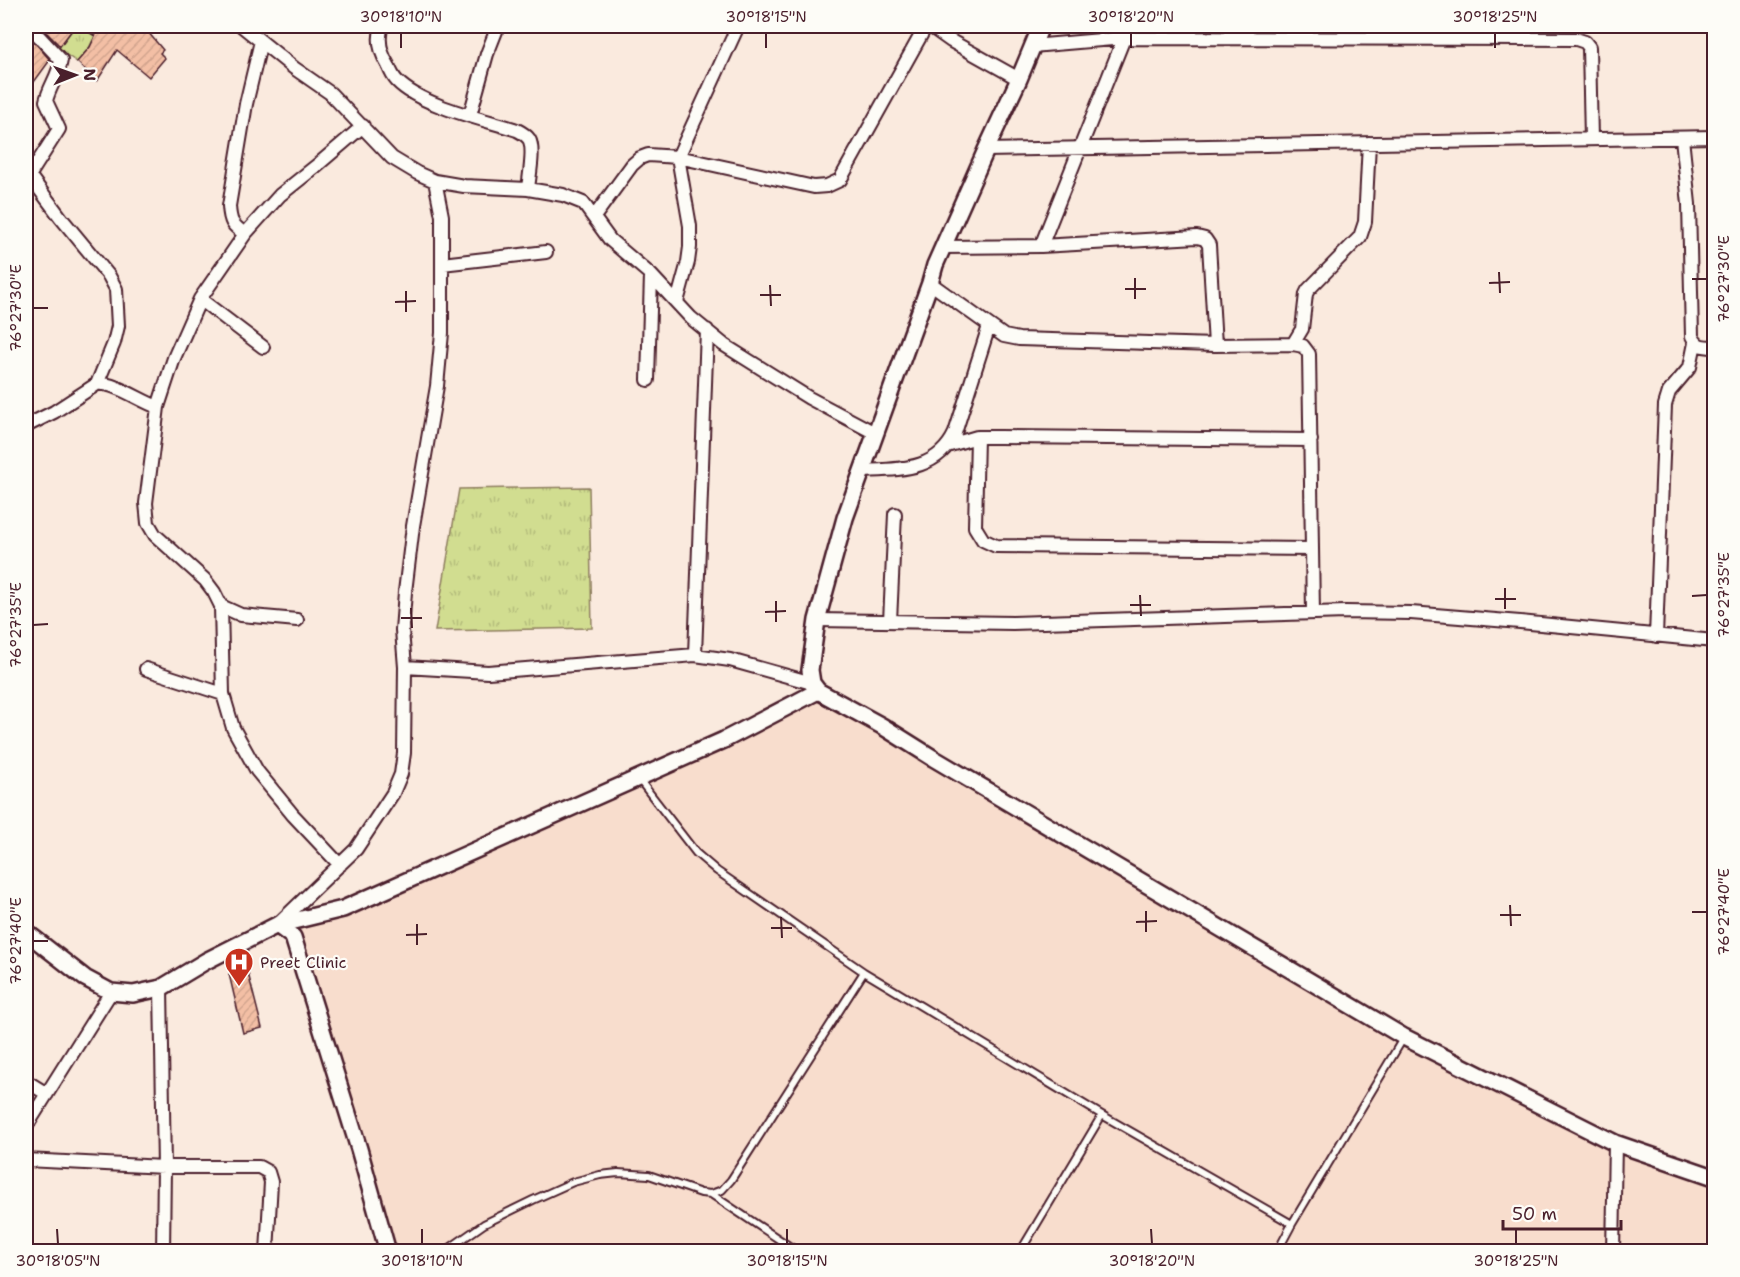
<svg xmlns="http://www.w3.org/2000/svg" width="1740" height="1277" viewBox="0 0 1740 1277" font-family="'Shantell Sans',sans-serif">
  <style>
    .built { fill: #f8ddcd }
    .grass { fill: url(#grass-tufts); stroke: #8e7e5e; stroke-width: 1.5 }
    .building { fill: url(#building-hatch); stroke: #4a1f2b; stroke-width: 1.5 }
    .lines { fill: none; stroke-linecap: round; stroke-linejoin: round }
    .service-casing { stroke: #4a1f2b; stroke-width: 10 }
    .minor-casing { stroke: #4a1f2b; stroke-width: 16 }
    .tertiary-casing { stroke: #4a1f2b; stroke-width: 20 }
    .service { stroke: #fdfcf7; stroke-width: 6 }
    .minor { stroke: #fdfcf7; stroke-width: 12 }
    .tertiary { stroke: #fdfcf7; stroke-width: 15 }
    .ticks { fill: none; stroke: #4a1f2b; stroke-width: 2 }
    .labels { text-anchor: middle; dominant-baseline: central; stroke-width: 4.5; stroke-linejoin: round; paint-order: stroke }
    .poi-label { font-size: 16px; fill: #4a1f2b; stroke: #fdfcf7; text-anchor: start }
    .neatline { fill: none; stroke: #4a1f2b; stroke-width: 2 }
    .ticks-label { font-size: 15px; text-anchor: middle; fill: #4a1f2b }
  </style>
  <defs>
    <pattern id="grass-tufts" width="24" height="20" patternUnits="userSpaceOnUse" patternTransform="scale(1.5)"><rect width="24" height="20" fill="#d1dd90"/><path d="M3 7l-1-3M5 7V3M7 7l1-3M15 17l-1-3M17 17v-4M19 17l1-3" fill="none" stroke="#b5bd7c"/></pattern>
    <pattern id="building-hatch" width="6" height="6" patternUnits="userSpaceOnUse" patternTransform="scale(1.5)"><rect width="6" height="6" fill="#f3bfa5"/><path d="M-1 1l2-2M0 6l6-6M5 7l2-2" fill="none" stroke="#d2a48e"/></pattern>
  </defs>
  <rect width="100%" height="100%" fill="#faeade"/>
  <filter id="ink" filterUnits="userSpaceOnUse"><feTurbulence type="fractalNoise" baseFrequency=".0167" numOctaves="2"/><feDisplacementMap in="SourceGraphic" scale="12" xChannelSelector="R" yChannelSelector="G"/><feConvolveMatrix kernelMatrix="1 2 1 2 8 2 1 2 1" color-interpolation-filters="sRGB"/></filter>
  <g filter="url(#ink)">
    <path class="built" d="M823,690l63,27 416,261 200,108 212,95v70h-1319l-95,-321 43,-15 294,-126 57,-27z"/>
    <path class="grass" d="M75,26h6l14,10 -6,12 -12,14 -19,-13z
      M589,487l3,141 -157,3 24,-142z"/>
    <path class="building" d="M79,26h64l20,24 -3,3 5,5 -16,19 -32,-27 -20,31 -20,-19 13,-15 5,-11z
      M41,27v-1h34l-15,20z
      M26,32l24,28 -24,33z
      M247,969l15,59 -19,5 -14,-59z"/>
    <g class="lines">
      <g class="service-casing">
        <path id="service" d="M638,778l58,75 21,18 147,101 238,143 190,109 112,-187
          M711,1194l87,58
          M444,1252l40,-28 49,-24 40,-18 27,-7 18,-2 31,2 52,18 10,1 11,-4 9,-10 133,-208
          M1020,1252l82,-137
          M1277,1252l15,-28"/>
      </g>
      <g class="minor-casing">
        <path id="minor" d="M242,26l52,42 36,25 62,65 25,15 18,8 29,5 64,3 35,6 20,8 27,37 41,35 40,43 33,27 85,53 66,35
          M382,26c-5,14 -2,26 6,39 2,5 5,12 9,16 24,25 86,38 120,49 4,2 9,5 12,9 6,10 0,38 -1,50
          M930,26l21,15 68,38
          M1032,46l92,-8 452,1 9,3 4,5 2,92
          M470,115l17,-61 11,-28
          M1682,138l7,66 3,132c6,12 10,10 22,11
          M986,150l728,-13
          M26,171l35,47 48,58 7,13 2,37 -4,17 -17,41
          M29,176l30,-47 -13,-28c3,-14 13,-26 15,-41l-27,-29 -2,-5
          M594,217l38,-52 8,-7 8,-3 30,2 136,30 13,-1 13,-6 86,-154
          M245,234c-13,-9 -15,-12 -16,-28l17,-102 15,-63
          M1041,246l83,-208 7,-12
          M942,247l99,-1 156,-9 8,2 4,6 6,100
          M442,264l104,-12
          M930,283l74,53 15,3 196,6 78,-1 10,2 6,8 4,259
          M200,299l63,48
          M677,302l11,-40 2,-15v-21l-12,-69 60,-131
          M1293,344l9,-15 4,-35 2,-4 52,-53 5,-15 4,-79
          M648,380l3,-105
          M26,426l28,-14 43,-28c18,-2 43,17 61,23
          M977,437l-2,90 8,13 13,6 316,3
          M950,445l27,-8h22l312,3
          M861,471c37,-2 76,1 94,-38l34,-107
          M221,606l20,9 56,5
          M817,620l196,3 332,-11 66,1 109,9 194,19
          M890,621l5,-107
          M1656,636l9,-231 4,-13 21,-25 5,-24
          M695,655l12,-325
          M405,667l83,5 207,-17 35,5 82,23
          M146,669l77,25
          M340,865l-47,-50 -36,-44 -24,-43 -10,-34 -2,-88 -7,-14 -9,-12 -50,-45 -7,-12 -2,-20 12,-96 16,-49 26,-59 45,-65 35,-39 35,-28 48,-41
          M277,925l79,-76 37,-56 8,-19 3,-21 1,-86 -3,-37 3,-38 8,-66 24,-140 5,-53v-117l-7,-35
          M161,988l3,179 -1,85
          M26,1081l21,13
          M26,1127l85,-135
          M26,1160l138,7h95l9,5 3,10 -4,70
          M1613,1252l2,-109"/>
      </g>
      <g class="tertiary-casing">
        <path id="tertiary" d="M1041,26l-22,53 -33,71 -51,115 -5,18 -85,235 -28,102 -7,50 2,13 6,8 64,35 51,32 471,279 211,106 99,34
          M277,925l16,12 66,212 29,103
          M26,932l59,46 26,14 22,2 28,-6 45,-27 71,-36 66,-16 381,-169 94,-49"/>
      </g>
      <use href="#service" class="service"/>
      <use href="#minor" class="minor"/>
      <use href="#tertiary" class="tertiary"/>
    </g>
  </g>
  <path class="ticks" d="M401,33v15M766,33v15M1131,33v15M1495,33v15M1499,272l1,21M1135,278v21M1692,279h15M1489,283l21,-1M770,285l1,21M1125,289h21M406,291v21M760,295h21M395,302l21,-1M33,308h15M1505,588v21M1140,595l1,21M1692,596l15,-1M1495,599h21M776,601v21M1130,605h21M411,608l1,20M765,612l21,-1M401,618h21M33,625l15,-1M1510,905l1,21M1146,911v21M1692,912h15M1500,915h21M781,917l1,21M1136,922l21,-1M417,924v21M771,928h21M406,935l21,-1M33,941h15M57,1229l1,15M422,1229v15M787,1229v15M1151,1229l1,15M1516,1229v15"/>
  <defs>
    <g id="hospital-pin" transform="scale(1.5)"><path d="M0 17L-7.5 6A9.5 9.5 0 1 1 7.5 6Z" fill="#c8321e" stroke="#fdfcf7"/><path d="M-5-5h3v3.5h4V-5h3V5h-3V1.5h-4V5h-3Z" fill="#fff"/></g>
  </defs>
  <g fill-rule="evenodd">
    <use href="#hospital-pin" x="239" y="962"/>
  </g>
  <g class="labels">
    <g class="poi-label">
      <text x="260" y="962">Preet Clinic</text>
    </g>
  </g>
  <rect width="1740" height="1277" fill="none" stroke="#fdfcf7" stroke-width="66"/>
  <g transform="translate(75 75) rotate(89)" stroke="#fdfcf7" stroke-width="4.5" paint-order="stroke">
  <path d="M0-4.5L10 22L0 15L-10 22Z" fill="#4a1f2b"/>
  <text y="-9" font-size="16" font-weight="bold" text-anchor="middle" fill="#4a1f2b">N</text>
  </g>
  <path d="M1503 1220v9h118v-9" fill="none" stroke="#4a1f2b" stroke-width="3"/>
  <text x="1512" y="1220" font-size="18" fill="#4a1f2b" stroke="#fdfcf7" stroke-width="4.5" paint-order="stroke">50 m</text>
  <rect x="33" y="33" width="1674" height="1211" class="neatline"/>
  <g class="ticks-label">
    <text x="401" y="22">30°18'10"N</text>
    <text x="766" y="22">30°18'15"N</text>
    <text x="1131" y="22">30°18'20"N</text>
    <text x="1495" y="22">30°18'25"N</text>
    <text transform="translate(1724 279) rotate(-90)" y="5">76°27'30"E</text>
    <text transform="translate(16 308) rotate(-90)" y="5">76°27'30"E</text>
    <text transform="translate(1724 595) rotate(-90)" y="5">76°27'35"E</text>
    <text transform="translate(16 625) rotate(-90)" y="5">76°27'35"E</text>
    <text transform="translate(1724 912) rotate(-90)" y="5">76°27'40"E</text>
    <text transform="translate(16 941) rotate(-90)" y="5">76°27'40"E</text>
    <text x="58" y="1266">30°18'05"N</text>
    <text x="422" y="1266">30°18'10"N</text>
    <text x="787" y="1266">30°18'15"N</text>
    <text x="1152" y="1266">30°18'20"N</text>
    <text x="1516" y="1266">30°18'25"N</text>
  </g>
</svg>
